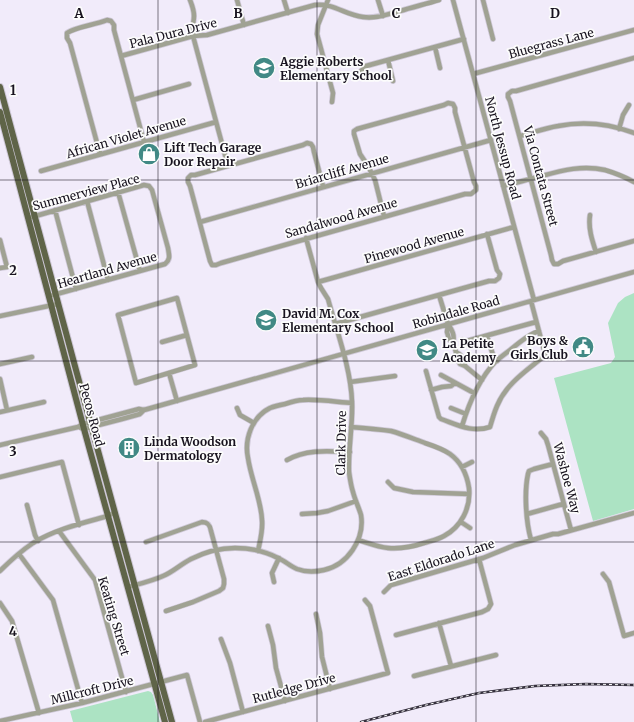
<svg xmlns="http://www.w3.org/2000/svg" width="634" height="722" viewBox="0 0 634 722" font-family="Merriweather,serif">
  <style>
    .green { fill: #ace3c3 }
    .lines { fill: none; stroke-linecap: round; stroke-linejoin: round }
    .minor-casing { stroke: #cec8d7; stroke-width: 6 }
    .major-casing { stroke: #cec8d7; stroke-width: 8 }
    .minor { stroke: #a0a293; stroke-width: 4.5 }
    .major { stroke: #5f6448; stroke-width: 6 }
    .rail-casing { stroke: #35303d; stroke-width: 2.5 }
    .rail { stroke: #fcfcfc; stroke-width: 1; stroke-dasharray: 3; stroke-linecap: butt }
    .grid { fill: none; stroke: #18131f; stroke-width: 1; stroke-opacity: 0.55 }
    .labels { text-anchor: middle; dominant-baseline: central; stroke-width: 3.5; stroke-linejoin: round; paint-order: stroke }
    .street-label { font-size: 12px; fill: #18131f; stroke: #fcfcfc }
    .poi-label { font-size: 12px; font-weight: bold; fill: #18131f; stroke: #fcfcfc; text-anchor: start }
    .grid-label { font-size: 13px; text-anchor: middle; font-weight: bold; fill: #18131f; stroke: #fcfcfc; stroke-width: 3.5; stroke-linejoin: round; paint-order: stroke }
  </style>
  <rect width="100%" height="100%" fill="#f1ebfa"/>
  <path class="green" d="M634,293v216l-41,12 -39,-143 57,-15 4,-6 -7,-34 10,-20 7,-6z
    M148,691l3,1 2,3 7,27h-87l-3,-11z"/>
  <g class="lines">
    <g class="minor-casing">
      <path id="minor" d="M190,0c2,5 4,11 4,16 0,7 -3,13 -1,20l35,130
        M237,0l7,25
        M284,0l4,13
        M328,0l-10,25 -1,9 16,59 -1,9
        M378,0l5,16
        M453,0l81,300
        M483,0l10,39
        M435,47l5,21
        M121,56l72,-20 14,-1 108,-30c19,-2 30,10 48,12 13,2 25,-3 37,-6 13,-4 26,-7 39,-11
        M634,58l-118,33h-4l-4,3v3l2,4 41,154 1,5 2,4h4l5,-3 71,-20
        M388,60l5,21
        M361,71l5,-5 98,-27
        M473,74l161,-44
        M133,100l56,-16
        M619,129l4,-14 6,-10
        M520,136c12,-3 25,-8 38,-10 26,-5 52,-2 76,7
        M100,154l-30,-111 -3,-5v-5c8,-6 28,-8 40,-13l4,1 3,4v5l30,112
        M41,171l175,-49
        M323,186l-9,-34 -1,-5 -2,-3 -4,-1 -4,2 -108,30h-4l-3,3v4l2,4 20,75 2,4h4l5,-2 244,-69h6l5,-4v-4l-2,-4 -19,-70v-4l-2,-4 -5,-1 -4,2 -87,24 -3,2v3l6,20 8,12 7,14 9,36
        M503,186c13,-3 26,-7 39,-10 21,-6 41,-11 63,-6 10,3 20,7 29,12
        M118,192l22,79
        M87,201l21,79
        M55,210l21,79
        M590,215c-2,13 2,25 6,37
        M32,217l112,-32 5,1 3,4 16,58c1,7 3,11 -3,16l-112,31
        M200,222l291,-82
        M0,240l7,27 -7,1
        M318,282l196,-55
        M439,295l9,29 -1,8 2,7 4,4 3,9v5l4,7 5,2 17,14
        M177,298l18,67 -59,18 -18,-68z
        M0,316l58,-12
        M335,324l154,-43h6l4,-3 1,-4 -3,-4 -10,-36
        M448,324c4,6 7,11 5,19
        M487,336l6,19 4,6
        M462,340l1,2 73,-20
        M162,342l25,-7
        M456,352c6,3 9,8 9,14
        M0,364l32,-7
        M426,371l13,46 2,2c17,6 31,14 49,8 2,-7 4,-14 7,-21 9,-22 29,-35 46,-49l2,-3 -14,-53
        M169,373l8,28
        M441,375l33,18
        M0,379l7,31
        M350,382l45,-6
        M431,390l11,-3 9,-1 4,-3
        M237,408l3,7 14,8
        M451,408l15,6
        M0,412l44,-10
        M462,426c7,-23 17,-47 34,-65 6,-5 13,-10 19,-15 8,-6 14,-12 24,-15
        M351,427c13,1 27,2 40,4 11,3 23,8 34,12 9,3 18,6 25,11 11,8 17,21 19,34 2,20 -8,39 -25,48 -7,4 -14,5 -20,7 -12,4 -24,6 -36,5 -10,-1 -20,-5 -30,-8
        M81,428l3,1 7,-2 31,-8 18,-5 4,-4
        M541,433l5,6 2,6 23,85
        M0,445l78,-18 5,-3 56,-15 5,1 490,-138
        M287,460c19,-11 41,-9 63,-8
        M462,467l10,-5
        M0,477l62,-15 17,63
        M388,482l6,6 19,4 56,2
        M27,505l8,30 3,6
        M302,514l15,-1 11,-2 28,-10
        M527,514l36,-10
        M461,522l9,6
        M59,531l36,49 31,112
        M531,540c-5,-18 -7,-47 -3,-66l1,-3 5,-2 19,-5
        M146,542l56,-20c6,0 8,3 9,9l13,48v5l-1,4 -4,3 -26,11 -27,9
        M258,551c2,-10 5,-20 4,-31 -1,-21 -11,-41 -14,-62 -4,-19 4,-41 22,-50 5,-2 10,-3 15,-4 6,-2 12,-4 18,-4 15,-1 34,2 49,3
        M19,554l34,46 29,103
        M0,571c10,-10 21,-20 33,-28 23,-14 50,-20 75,-27l7,-4
        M603,574l6,8 15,54 10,-3
        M274,582l-2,-9 7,-15
        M128,587c11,-3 24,-6 35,-11 10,-4 18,-12 28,-17 14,-7 28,-11 44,-11 14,0 30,3 43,10 7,3 12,8 19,11 8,3 18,3 27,1 23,-5 41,-30 37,-55 -2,-7 -6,-15 -8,-23 -2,-6 -3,-13 -4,-20 -1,-23 4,-47 3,-70 -1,-33 -15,-70 -24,-103l-7,-11 -3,-6 -12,-44
        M384,592l7,-7 92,-27 32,-13 38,-11h5l76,-21
        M0,603l12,18 27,92
        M316,614l4,19 2,24 8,32
        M439,623l12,43
        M268,626l5,19 3,23 9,33
        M396,635l86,-23 6,-3 3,-5 -12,-45
        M221,639l9,24 13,49
        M414,676l82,-21
        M0,721l82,-18 105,-28 13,47
        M205,722l183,-49 -18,-67 -5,-6"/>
    </g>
    <g class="major-casing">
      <path id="major" d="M0,87l76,283 96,352
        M0,112l84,317 81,293"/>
    </g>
    <use href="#minor" class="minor"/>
    <use href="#major" class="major"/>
    <g class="rail-casing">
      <path id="rail" d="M361,722l65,-17 53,-12 56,-7 51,-2 48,1"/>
    </g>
    <use href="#rail" class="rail"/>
  </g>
  <path class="grid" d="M158,0v722M317,0v722M476,0v722M0,180h634M0,361h634M0,542h634"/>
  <defs>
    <g id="school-disc" transform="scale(1.15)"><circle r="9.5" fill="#418985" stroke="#fcfcfc"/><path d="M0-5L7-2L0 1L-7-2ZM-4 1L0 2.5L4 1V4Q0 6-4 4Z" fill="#fff"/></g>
    <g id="shop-disc" transform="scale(1.15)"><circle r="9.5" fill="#418985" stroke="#fcfcfc"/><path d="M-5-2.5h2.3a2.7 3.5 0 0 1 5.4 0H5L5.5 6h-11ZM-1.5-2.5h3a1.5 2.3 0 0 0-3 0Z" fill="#fff"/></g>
    <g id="civic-disc" transform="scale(1.15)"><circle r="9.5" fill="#418985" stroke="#fcfcfc"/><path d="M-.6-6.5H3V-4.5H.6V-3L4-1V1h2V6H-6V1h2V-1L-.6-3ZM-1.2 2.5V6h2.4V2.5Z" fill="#fff"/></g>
    <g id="building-disc" transform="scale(1.15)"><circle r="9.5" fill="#418985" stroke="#fcfcfc"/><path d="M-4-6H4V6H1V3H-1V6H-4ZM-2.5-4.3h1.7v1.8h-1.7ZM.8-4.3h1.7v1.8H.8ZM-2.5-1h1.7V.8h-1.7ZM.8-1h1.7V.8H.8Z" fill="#fff"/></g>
  </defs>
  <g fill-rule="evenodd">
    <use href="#school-disc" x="264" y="68"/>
    <use href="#shop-disc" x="149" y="154"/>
    <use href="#school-disc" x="266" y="320"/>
    <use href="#civic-disc" x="583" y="347"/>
    <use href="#school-disc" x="427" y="350"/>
    <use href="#building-disc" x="129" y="448"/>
  </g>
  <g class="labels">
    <g class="street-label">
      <text transform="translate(173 33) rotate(-14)">Pala Dura Drive</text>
      <text transform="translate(551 43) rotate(-15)">Bluegrass Lane</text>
      <text transform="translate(126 137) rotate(-16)">African Violet Avenue</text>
      <text transform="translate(503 148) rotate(75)">North Jessup Road</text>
      <text transform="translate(342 171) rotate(-16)">Briarcliff Avenue</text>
      <text transform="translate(541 176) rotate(75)">Via Contata Street</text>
      <text transform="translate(86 192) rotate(-15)">Summerview Place</text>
      <text transform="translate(341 218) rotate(-16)">Sandalwood Avenue</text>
      <text transform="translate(414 245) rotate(-16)">Pinewood Avenue</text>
      <text transform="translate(107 270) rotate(-16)">Heartland Avenue</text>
      <text transform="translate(456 312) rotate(-16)">Robindale Road</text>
      <text transform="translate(92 415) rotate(75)">Pecos Road</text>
      <text transform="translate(341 443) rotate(-89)">Clark Drive</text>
      <text transform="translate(567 478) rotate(75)">Washoe Way</text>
      <text transform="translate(441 560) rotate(-18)">East Eldorado Lane</text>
      <text transform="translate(114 616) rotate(73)">Keating Street</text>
      <text transform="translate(294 688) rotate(-15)">Rutledge Drive</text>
      <text transform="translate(92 690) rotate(-14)">Millcroft Drive</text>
    </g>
    <g class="poi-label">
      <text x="280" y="61">Aggie Roberts<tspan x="280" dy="14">Elementary School</tspan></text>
      <text x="164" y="147">Lift Tech Garage<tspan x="164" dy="14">Door Repair</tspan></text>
      <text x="282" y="313">David M. Cox<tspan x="282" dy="14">Elementary School</tspan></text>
      <text x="568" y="340" text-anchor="end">Boys &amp;<tspan x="568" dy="14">Girls Club</tspan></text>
      <text x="442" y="343">La Petite<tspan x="442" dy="14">Academy</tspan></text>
      <text x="144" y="441">Linda Woodson<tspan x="144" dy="14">Dermatology</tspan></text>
    </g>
  </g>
  <g class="grid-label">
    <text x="79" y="18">A</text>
    <text x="238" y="18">B</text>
    <text x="396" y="18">C</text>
    <text x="555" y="18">D</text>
    <text x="13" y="95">1</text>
    <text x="13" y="275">2</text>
    <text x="13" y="456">3</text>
    <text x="13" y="636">4</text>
  </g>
</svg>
